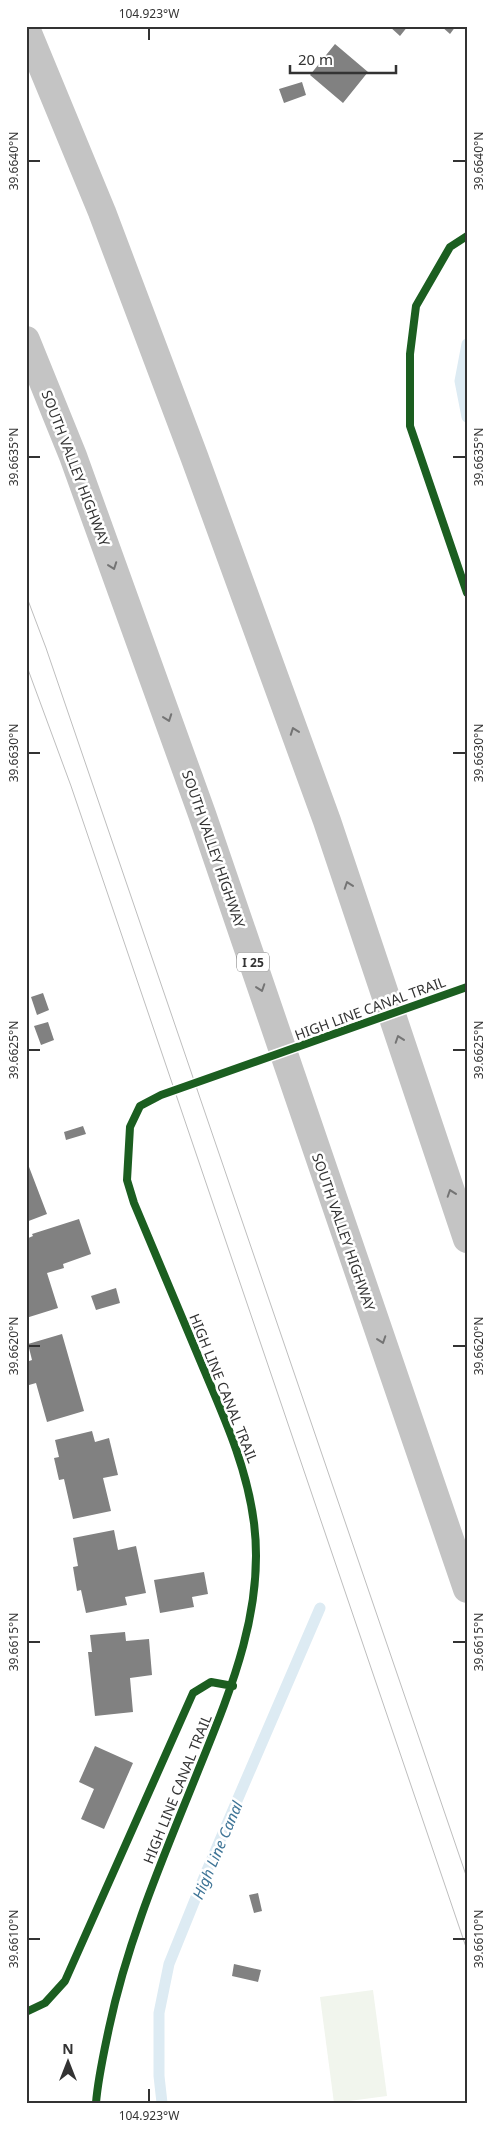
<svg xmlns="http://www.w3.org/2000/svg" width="493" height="2129" viewBox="0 0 493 2129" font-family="'Noto Sans',sans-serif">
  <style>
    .green { fill: #f1f5ed }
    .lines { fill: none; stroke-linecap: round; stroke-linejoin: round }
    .stream { stroke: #ddebf3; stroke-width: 11 }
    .building { fill: #818181 }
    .motorway { stroke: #c4c4c4; stroke-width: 28 }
    .tram { stroke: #bebebe; stroke-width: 1 }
    .cycleway-casing { stroke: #fff; stroke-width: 11 }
    .cycleway { stroke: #1b5e20; stroke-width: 8 }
    .oneway { stroke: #747474 }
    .ticks { fill: none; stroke: #333; stroke-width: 2 }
    .labels { text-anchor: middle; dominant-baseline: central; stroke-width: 5; stroke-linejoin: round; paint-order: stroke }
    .shield { fill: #fff; stroke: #707070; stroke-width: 1 }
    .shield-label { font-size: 12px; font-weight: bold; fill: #333 }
    .street-label { font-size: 14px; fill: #333; stroke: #fff }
    .water-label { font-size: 15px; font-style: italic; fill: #3f7597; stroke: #fff }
    .neatline { fill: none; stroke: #333; stroke-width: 2 }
    .ticks-label { font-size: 12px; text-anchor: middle; fill: #333 }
  </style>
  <rect width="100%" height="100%" fill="#fff"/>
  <path class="green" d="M373,1990l14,106 -53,7 -14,-106z"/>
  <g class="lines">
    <path class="stream" d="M467,344l-7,37 7,36
      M162,2103l-3,-27v-63l10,-49 36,-89 115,-267"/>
  </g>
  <path class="building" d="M389,26h19l-8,10z
    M441,26h15l-6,8z
    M335,44l33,28 -25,31 -33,-28z
    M302,82l4,13 -22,8 -5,-14z
    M43,993l6,17 -12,5 -6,-18z
    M48,1022l6,18 -13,5 -7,-19z
    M83,1126l3,8 -20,6 -2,-8z
    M26,1159l21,55 -21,8z
    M79,1219l12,35 -28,10 1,4 -17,5 11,35 -32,10v-79l7,-3 -1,-2z
    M116,1288l4,15 -24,7 -5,-14z
    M62,1334l22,77 -37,11 -11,-39 -7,2 -3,-10v-13l6,-2 -4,-16z
    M92,1431l3,11 14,-4 9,37 -15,3 8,33 -38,8 -9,-40 -5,1 -5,-22 5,-1 -4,-17z
    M114,1530l4,20 18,-4 10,47 -21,4 2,8 -41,8 -5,-23 -4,1 -4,-24 5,-1 -5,-28z
    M204,1572l4,22 -16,3 2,10 -34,6 -6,-33z
    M125,1632l1,9 23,-2 3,36 -22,3 3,34 -38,4 -7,-64h4l-2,-17z
    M95,1746l38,17 -29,66 -23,-10 13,-30 -15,-7z
    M258,1893l4,18 -8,2 -5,-18z
    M234,1964l27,6 -3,12 -26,-6z"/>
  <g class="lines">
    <path class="motorway" d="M26,28l76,184 92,244 133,365 140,418
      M26,340l47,116 129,358 265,775"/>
    <path class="tram" d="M26,595l20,53 421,1230
      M26,664l45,122 396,1164"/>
    <g class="cycleway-casing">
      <path id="cycleway" d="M467,236l-17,11 -34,59 -6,48v72l57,167
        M26,2012l19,-9 20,-22 128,-288 18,-11 22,4
        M96,2103c2,-25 8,-51 13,-75 19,-90 55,-172 89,-257 32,-79 67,-161 56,-248 -7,-56 -30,-106 -52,-158 -23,-54 -45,-108 -68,-162l-7,-23 3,-53 10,-21 21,-11 306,-108"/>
    </g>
    <use href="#cycleway" class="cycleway"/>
  </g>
  <defs><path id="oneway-chevron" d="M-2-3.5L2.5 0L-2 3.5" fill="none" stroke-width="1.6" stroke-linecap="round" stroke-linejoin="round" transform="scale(1.25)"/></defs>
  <g class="oneway">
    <use href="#oneway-chevron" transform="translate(113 566) rotate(70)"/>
    <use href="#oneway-chevron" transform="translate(168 718) rotate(70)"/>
    <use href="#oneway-chevron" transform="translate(294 731) rotate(-110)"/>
    <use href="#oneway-chevron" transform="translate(348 885) rotate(-109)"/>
    <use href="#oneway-chevron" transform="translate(261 988) rotate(71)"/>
    <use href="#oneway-chevron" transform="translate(399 1039) rotate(-109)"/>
    <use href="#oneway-chevron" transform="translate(451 1193) rotate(-109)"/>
    <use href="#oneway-chevron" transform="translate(382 1340) rotate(71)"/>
  </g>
  <path class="ticks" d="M149,28v12M28,161h12M453,161h13M28,457h12M453,457h13M28,753h12M453,753h13M28,1050h12M453,1050h13M28,1346h12M453,1346h13M28,1642h12M453,1642h13M28,1939h12M453,1939h13M149,2089v13"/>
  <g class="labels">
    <rect class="shield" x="237" y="952.5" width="32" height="19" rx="4"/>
    <g class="shield-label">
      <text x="253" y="962">I 25</text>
    </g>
    <g class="street-label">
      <text transform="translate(76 468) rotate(69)">SOUTH VALLEY HIGHWAY</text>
      <text transform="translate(214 849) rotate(71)">SOUTH VALLEY HIGHWAY</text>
      <text transform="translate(370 1008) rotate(-20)">HIGH LINE CANAL TRAIL</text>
      <text transform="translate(344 1232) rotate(71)">SOUTH VALLEY HIGHWAY</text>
      <text transform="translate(224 1388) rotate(68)">HIGH LINE CANAL TRAIL</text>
      <text transform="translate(177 1789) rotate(-68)">HIGH LINE CANAL TRAIL</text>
    </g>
    <g class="water-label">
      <text transform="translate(217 1850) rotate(-67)">High Line Canal</text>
    </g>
  </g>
  <rect width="493" height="2129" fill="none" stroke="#ffffff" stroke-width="55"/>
  <g transform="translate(68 2062)" stroke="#ffffff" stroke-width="4" paint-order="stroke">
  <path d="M0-4L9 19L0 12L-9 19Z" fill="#333333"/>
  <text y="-8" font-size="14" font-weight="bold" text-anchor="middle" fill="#333333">N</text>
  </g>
  <path d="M290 65v8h106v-8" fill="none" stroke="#333333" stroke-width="2.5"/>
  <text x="298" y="65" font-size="15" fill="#333333" stroke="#ffffff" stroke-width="4" paint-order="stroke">20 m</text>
  <rect x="28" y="28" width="438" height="2074" class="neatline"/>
  <g class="ticks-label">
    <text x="149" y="18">104.923°W</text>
    <text transform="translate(14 161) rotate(-90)" y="4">39.6640°N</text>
    <text transform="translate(479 161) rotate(-90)" y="4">39.6640°N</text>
    <text transform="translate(14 457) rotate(-90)" y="4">39.6635°N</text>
    <text transform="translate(479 457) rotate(-90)" y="4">39.6635°N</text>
    <text transform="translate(14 753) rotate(-90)" y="4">39.6630°N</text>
    <text transform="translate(479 753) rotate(-90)" y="4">39.6630°N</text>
    <text transform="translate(14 1050) rotate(-90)" y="4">39.6625°N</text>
    <text transform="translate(479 1050) rotate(-90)" y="4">39.6625°N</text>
    <text transform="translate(14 1346) rotate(-90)" y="4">39.6620°N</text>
    <text transform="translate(479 1346) rotate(-90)" y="4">39.6620°N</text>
    <text transform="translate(14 1642) rotate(-90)" y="4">39.6615°N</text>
    <text transform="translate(479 1642) rotate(-90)" y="4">39.6615°N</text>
    <text transform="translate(14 1939) rotate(-90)" y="4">39.6610°N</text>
    <text transform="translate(479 1939) rotate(-90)" y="4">39.6610°N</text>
    <text x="149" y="2120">104.923°W</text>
  </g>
</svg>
